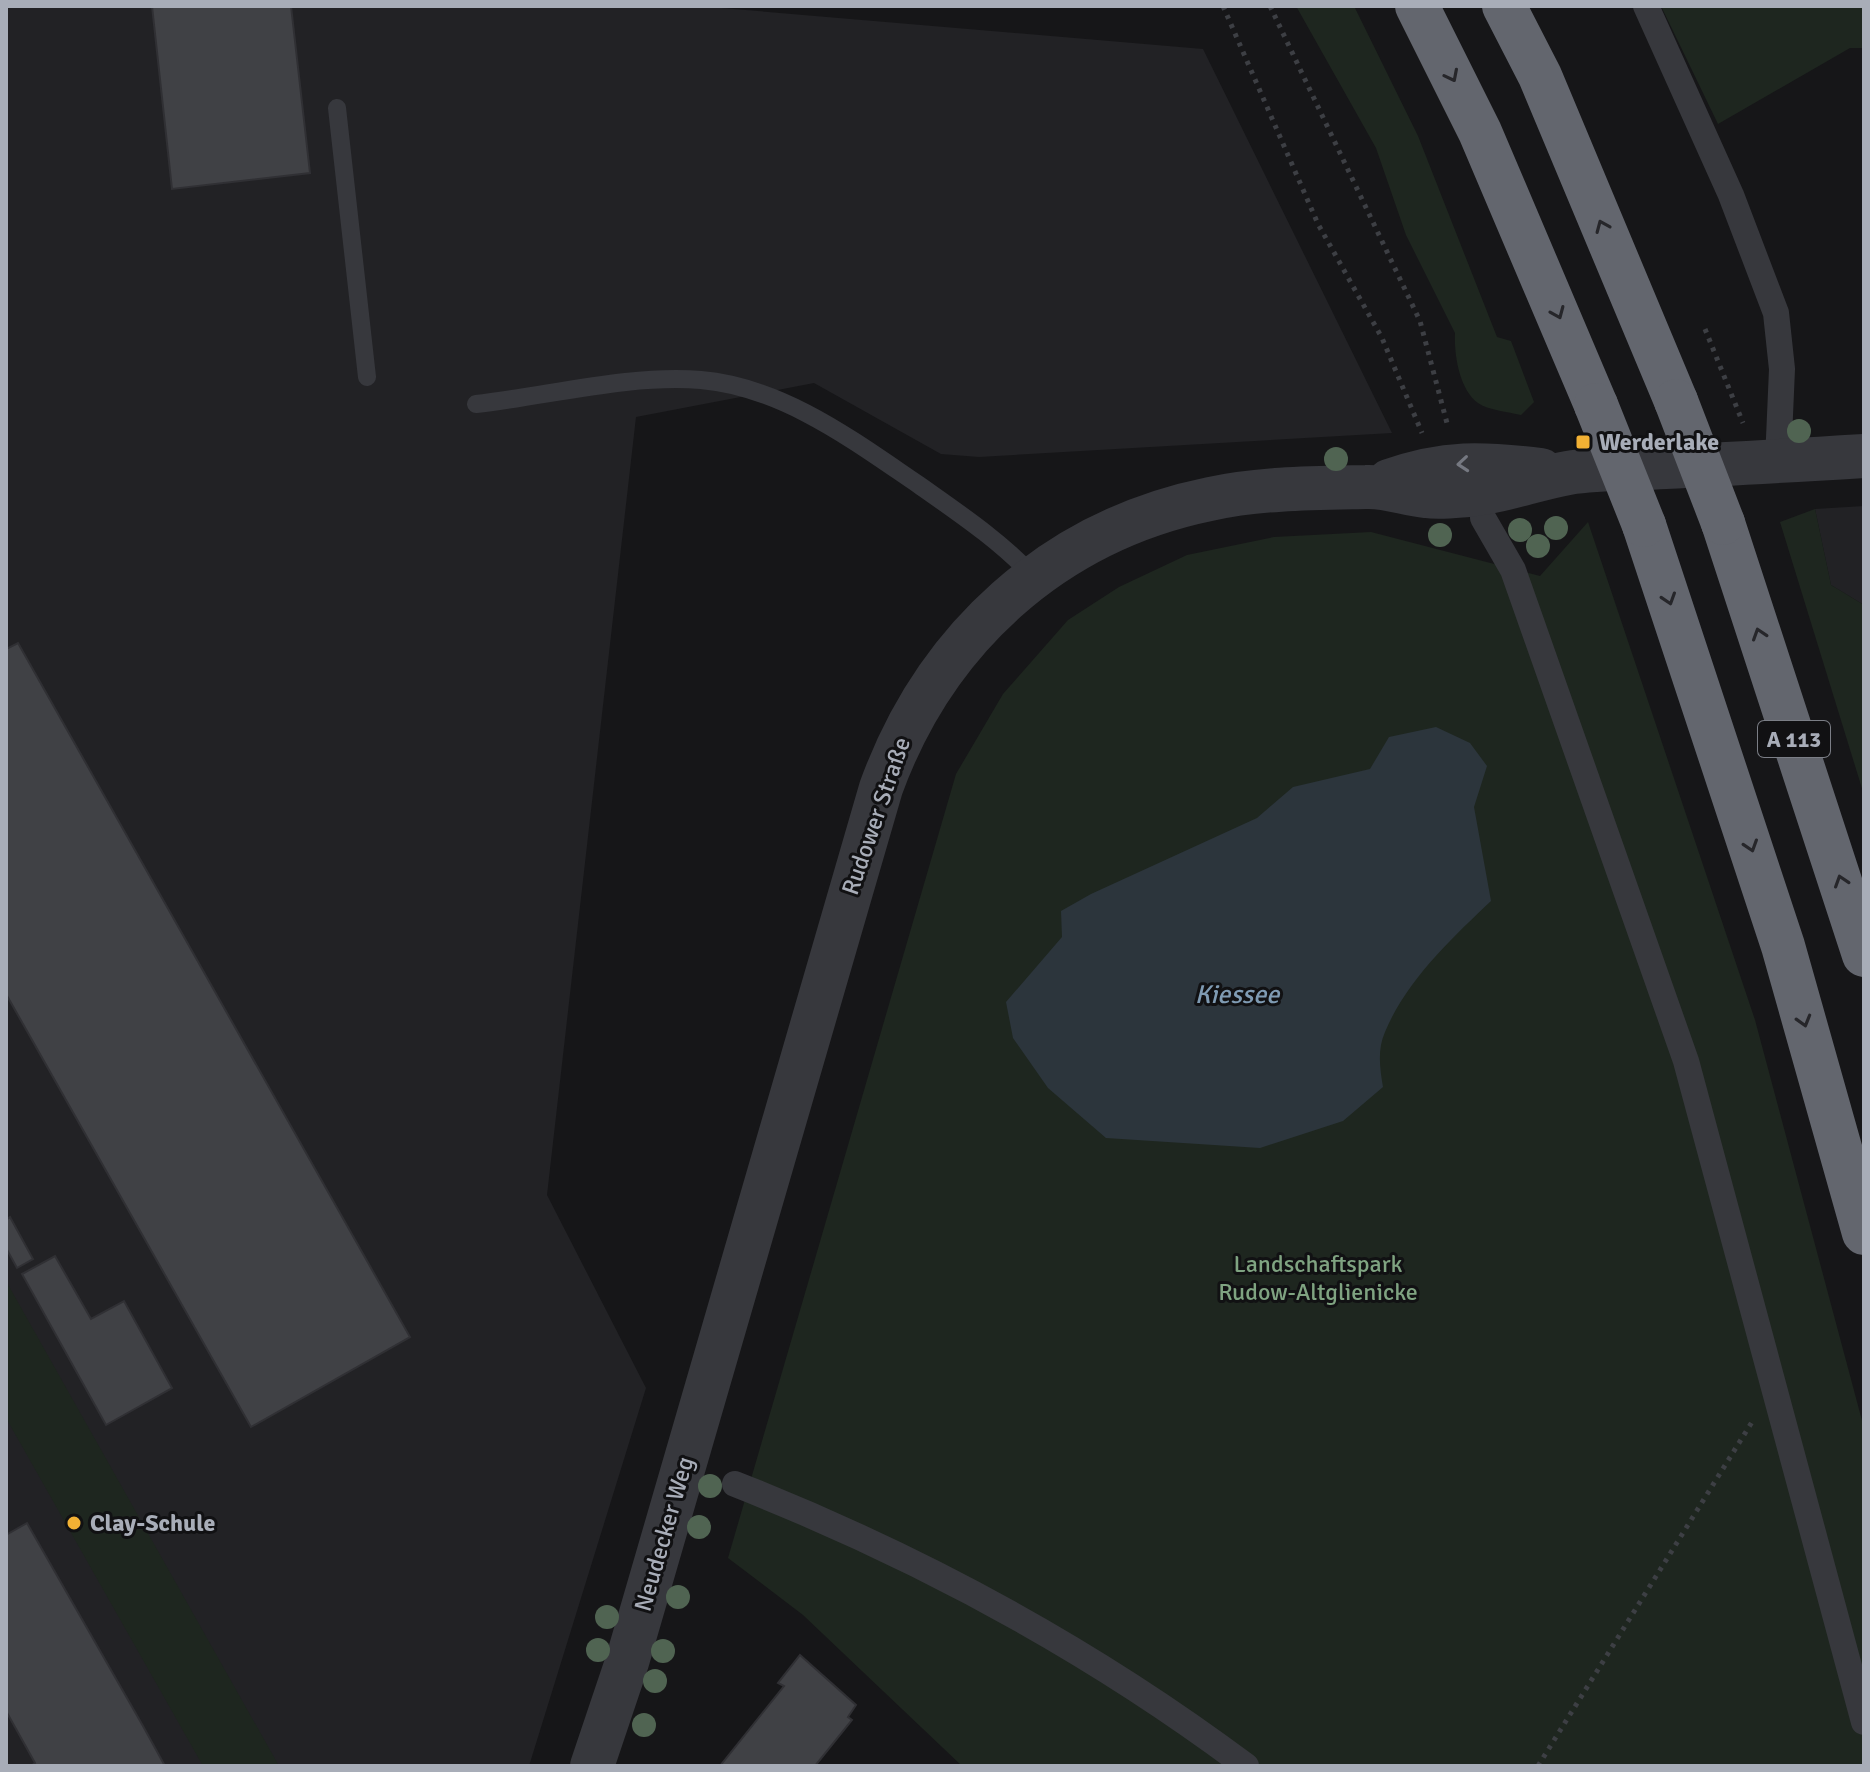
<svg xmlns="http://www.w3.org/2000/svg" width="1870" height="1772" viewBox="0 0 1870 1772" font-family="Signika,sans-serif">
  <style>
    .built { fill: #222225 }
    .green { fill: #1e261f }
    .water { fill: #2c353c }
    .building { fill: #404145; stroke: #303034; stroke-width: 2 }
    .lines { fill: none; stroke-linecap: round; stroke-linejoin: round }
    .path { stroke: #3d3f44; stroke-width: 5; stroke-dasharray: 4 6; stroke-linecap: butt }
    .service { stroke: #37383d; stroke-width: 18 }
    .pedestrian { stroke: #37383d; stroke-width: 26 }
    .tertiary { stroke: #37383d; stroke-width: 44 }
    .motorway { stroke: #63666e; stroke-width: 44 }
    .motorway-bridge { stroke: #63666e; stroke-width: 44 }
    .tree { fill: #506452 }
    .oneway { stroke: #26262a }
    .oneway2 { stroke: #757881 }
    .poi-dot { fill: #f2b134; stroke: #111113; stroke-width: 3 }
    .labels { text-anchor: middle; dominant-baseline: central; stroke-width: 6; stroke-linejoin: round; paint-order: stroke }
    .shield { fill: #111113; stroke: #7b7e86; stroke-width: 2 }
    .shield-label { font-size: 22px; font-weight: bold; fill: #a8adb8 }
    .poi-label { font-size: 24px; font-weight: bold; fill: #a8adb8; stroke: #111113; text-anchor: start }
    .street-label { font-size: 24px; fill: #a8adb8; stroke: #111113 }
    .park-label { font-size: 24px; fill: #7fa381; stroke: #111113 }
    .water-label { font-size: 26px; font-style: italic; fill: #7f9bb3; stroke: #111113 }
  </style>
  <rect width="100%" height="100%" fill="#161618"/>
  <path class="built" d="M6,6h692l505,43 189,384 -413,24 -38,-3 -127,-71 -178,34 -89,778 99,193 -117,378h-523z
    M1864,506v99l-33,-20 -16,-76z"/>
  <path class="green" d="M1296,6h58l64,130 79,201 14,4 23,61 -13,13c-13,-3 -33,-5 -43,-12 -19,-14 -24,-49 -23,-70l-49,-98 -30,-87z
    M1661,6h203v42h-14l-132,76z
    M1815,509l16,76 33,20v190l-84,-273z
    M1588,522l167,498 109,408v338h-902l-159,-151 -75,-57 228,-784 47,-80 65,-74 51,-33 68,-32 87,-18 97,-5 169,44z
    M6,1281l273,485h-76l-197,-348z"/>
  <path class="water" d="M1436,727l34,16 17,23 -13,41 17,94c-39,37 -85,80 -106,131 -8,18 -5,37 -2,55l-40,34 -83,27 -154,-10 -58,-50 -35,-50 -7,-36 56,-65 -1,-26 30,-17 166,-76 36,-31 77,-18 19,-32z"/>
  <path class="building" d="M152,6h139l19,167 -138,16z
    M18,643l392,694 -159,90 -245,-433v-345z
    M10,1217l23,42 -16,9 -11,-20v-28z
    M55,1256l36,63 33,-18 48,87 -66,37 -84,-151z
    M27,1523l116,203 22,40h-134l4,-3 -29,-52v-176z
    M800,1655l56,50 -8,12 4,3 -37,46h-95l64,-80 -6,-3z"/>
  <g class="lines">
    <path class="path" d="M1223,6l95,218 64,114 40,95
      M1270,6l150,315 28,106
      M1705,329l38,94
      M1538,1766l214,-344"/>
    <path class="service" d="M337,108l30,269
      M476,404c72,-8 154,-30 225,-24 82,7 153,61 218,105 41,29 80,55 114,91"/>
    <path class="pedestrian" d="M1646,6l85,189 45,118 6,56 -4,92
      M1483,518l30,52 173,491 178,661
      M735,1484c180,71 356,166 511,282"/>
    <path class="tertiary" d="M1389,481c56,-20 94,-18 152,-11
      M592,1766l35,-104 254,-874c54,-149 172,-257 329,-289 50,-11 105,-11 156,-12 20,-1 40,7 60,9 14,2 29,0 42,-1 35,-3 66,-16 100,-22 32,-5 65,-4 97,-6 66,-3 133,-7 199,-11"/>
    <path class="motorway" d="M1417,6l63,126 116,273
      M1504,6l36,70 136,325
      M1723,523l141,432
      M1644,525l139,421 81,287"/>
    <path class="motorway-bridge" d="M1676,401l47,122
      M1596,405l48,120"/>
  </g>
  <g class="tree">
    <circle cx="1799" cy="431" r="12"/>
    <circle cx="1336" cy="459" r="12"/>
    <circle cx="1556" cy="528" r="12"/>
    <circle cx="1520" cy="530" r="12"/>
    <circle cx="1440" cy="535" r="12"/>
    <circle cx="1538" cy="546" r="12"/>
    <circle cx="710" cy="1486" r="12"/>
    <circle cx="699" cy="1527" r="12"/>
    <circle cx="678" cy="1597" r="12"/>
    <circle cx="607" cy="1617" r="12"/>
    <circle cx="598" cy="1650" r="12"/>
    <circle cx="663" cy="1651" r="12"/>
    <circle cx="655" cy="1681" r="12"/>
    <circle cx="644" cy="1725" r="12"/>
  </g>
  <defs><path id="oneway-chevron" d="M-2-3.5L2.5 0L-2 3.5" fill="none" stroke-width="1.6" stroke-linecap="round" stroke-linejoin="round" transform="scale(2)"/></defs>
  <g class="oneway">
    <use href="#oneway-chevron" transform="translate(1452 76) rotate(63)"/>
    <use href="#oneway-chevron" transform="translate(1602 226) rotate(-113)"/>
    <use href="#oneway-chevron" transform="translate(1558 313) rotate(67)"/>
    <use href="#oneway-chevron" transform="translate(1669 599) rotate(72)"/>
    <use href="#oneway-chevron" transform="translate(1759 634) rotate(-108)"/>
    <use href="#oneway-chevron" transform="translate(1751 846) rotate(72)"/>
    <use href="#oneway-chevron" transform="translate(1841 881) rotate(-108)"/>
    <use href="#oneway-chevron" transform="translate(1804 1021) rotate(74)"/>
  </g>
  <use class="oneway2" href="#oneway-chevron" transform="translate(1463 464) rotate(175)"/>
  <g class="poi-dot">
    <rect x="1575" y="434" width="16" height="16" rx="4"/>
    <circle cx="74" cy="1523" r="8"/>
  </g>
  <g class="labels">
    <rect class="shield" x="1758" y="721" width="72" height="36" rx="6"/>
    <g class="shield-label">
      <text x="1794" y="739">A 113</text>
    </g>
    <g class="poi-label">
      <text x="1599" y="442">Werderlake</text>
      <text x="90" y="1523">Clay-Schule</text>
    </g>
    <g class="street-label">
      <text transform="translate(876 816) rotate(-71)">Rudower Straße</text>
      <text transform="translate(664 1534) rotate(-74)">Neudecker Weg</text>
    </g>
    <g class="park-label">
      <text x="1318" y="1264">Landschaftspark<tspan x="1318" dy="28">Rudow-Altglienicke</tspan></text>
    </g>
    <g class="water-label">
      <text x="1237" y="995">Kiessee</text>
    </g>
  </g>
  <rect width="1870" height="1772" fill="none" stroke="#a8adb8" stroke-width="16"/>
</svg>
